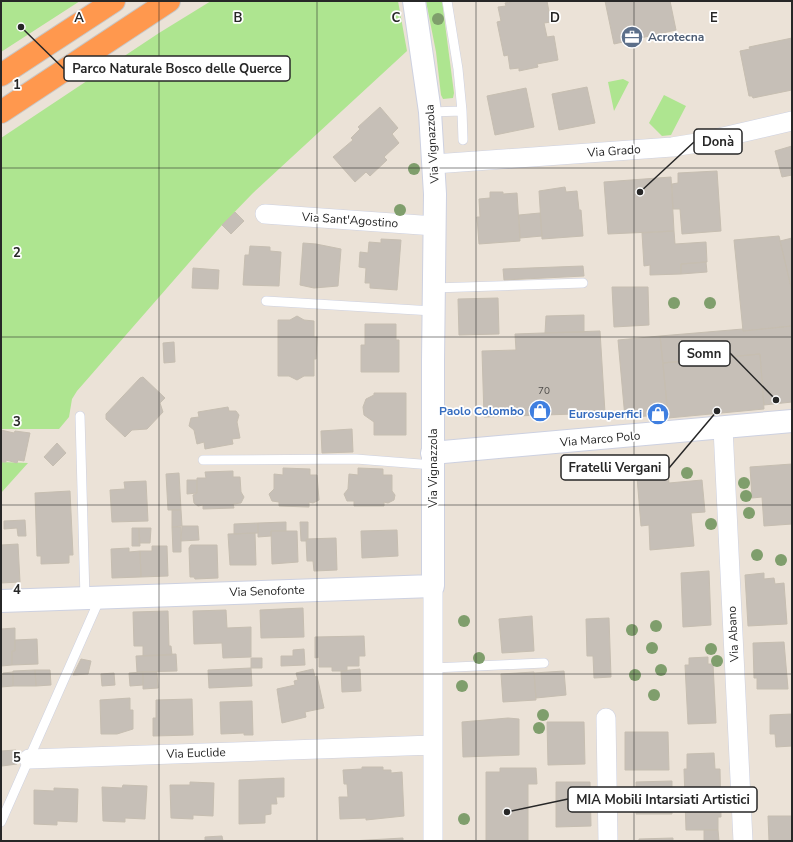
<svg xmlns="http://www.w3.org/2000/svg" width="793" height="842" viewBox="0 0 793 842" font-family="'Nunito Sans',sans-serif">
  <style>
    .green { fill: #aee590 }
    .building { fill: #c6bfb7; stroke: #c6beb1 }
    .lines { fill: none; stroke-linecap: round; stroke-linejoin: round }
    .lane-casing { stroke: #cdd1e1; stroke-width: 10 }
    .street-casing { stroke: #cdd1e1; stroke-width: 20 }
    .secondary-casing { stroke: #cdd1e1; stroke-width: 24 }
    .highway-casing { stroke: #c7c7c7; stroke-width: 24 }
    .lane { stroke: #fff; stroke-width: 9 }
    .street { stroke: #fff; stroke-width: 19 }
    .secondary { stroke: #fff; stroke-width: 22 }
    .highway { stroke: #ff984e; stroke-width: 22 }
    .tree { fill: #7f9e6c }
    .grid { fill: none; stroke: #272727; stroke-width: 1; stroke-opacity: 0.55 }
    .labels { text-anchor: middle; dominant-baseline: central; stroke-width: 3.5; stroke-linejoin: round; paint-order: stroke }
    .number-label { font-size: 10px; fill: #4f4d4b }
    .service-label { font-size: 12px; font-weight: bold; fill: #4e5e75; stroke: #fff; text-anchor: start }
    .street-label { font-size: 12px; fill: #272727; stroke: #fff }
    .shop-label { font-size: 12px; font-weight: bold; fill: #366cbe; stroke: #fff; text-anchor: end }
    .grid-label { font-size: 13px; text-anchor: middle; font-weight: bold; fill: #272727; stroke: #fff; stroke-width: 3.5; stroke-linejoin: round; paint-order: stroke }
    .leader { fill: none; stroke: #272727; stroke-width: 1.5 }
    .callout-dot { fill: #272727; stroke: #fff; stroke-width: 1.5 }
    .callout { fill: #fff; stroke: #272727; stroke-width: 1.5 }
    .callout-label { font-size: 13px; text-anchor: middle; font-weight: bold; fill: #272727 }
  </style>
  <rect width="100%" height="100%" fill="#ebe2d7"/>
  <path class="green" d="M1,1h79l-79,51z
    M211,1h187l9,50 -154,142 -31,32 -145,166 -5,8 -3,18 -10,12h-58v-291l158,-105z
    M426,1h16l12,92 -1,5 -10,1 -2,-4 -5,-43z
    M623,79l6,3 -15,29 -6,-29z
    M664,95l22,11 -15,29 -9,1 -13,-13z
    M1,462l27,1 -27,30z"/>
  <path class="building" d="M514,1h33l4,21 -7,1 3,14 7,-1 4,24 -21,4 1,3 -19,4v-3l-9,1 -2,-14 -4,1 -7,-34 4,-1 -3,-14 8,-1 -1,-3z
    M605,1h65l6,29 -62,14z
    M792,38v52l-39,8 -1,-2h-3l-9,-45 10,-2 -1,-2z
    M587,87l8,36 -36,7 -7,-36z
    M526,88l8,39 -39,8 -8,-39z
    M380,107l18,21 -6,6 7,9 -15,14 3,3 -17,16 -4,-4 -11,10 -22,-25 20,-17 -2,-2 9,-9 -2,-2z
    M792,146v29l-10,2 -7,-26z
    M717,171l4,60 -39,3 -2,-25h-7l-1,-25 6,-1v-10z
    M671,177l3,54 -66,3 -4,-52z
    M565,187l1,5 11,-1 2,19h2l2,26 -41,3 -3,-48z
    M490,192h13v2l14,-1 3,48 -41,3 -2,-27h3l-1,-18 11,-1z
    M235,212l9,9 -13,13 -9,-9z
    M540,213l2,23 -22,2 -1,-23z
    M674,231l1,13 31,-2 1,20 -26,2v10l-31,1v-10l-6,1 -2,-33z
    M779,236l13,55v35l-49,5 -9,-91z
    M792,238v53l-12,-50z
    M381,239l20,1 -4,50 -27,-2v-5h-5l1,-15 -7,-1 1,-15 8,1 1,-11 12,1z
    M303,243l13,1 25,5 -3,37 -24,2 -14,-3z
    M250,246l20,1v4l11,1 -2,34 -36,-1 2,-30h4z
    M706,262l1,10 -26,2v-10z
    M583,266l1,10 -80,4 -1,-11z
    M193,268l26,2 -1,19 -26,-1z
    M612,287h36l1,38 -35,2z
    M498,298l1,36 -40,1 -1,-36z
    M584,315v17l-39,1 1,-17z
    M297,316l7,4 10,1v16h3l-1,22h-2v17h-10l-7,4 -8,-4h-11v-56h12z
    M365,324h31v16h3v32h-38v-27h4z
    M792,326v76l-28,3 -4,-51 -97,9 -3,-27 83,-7v2z
    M600,331l5,82 -121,4 -2,-66 34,-1 -1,-16z
    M660,336l8,78 -43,4 -7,-78z
    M174,342l1,20 -11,1 -1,-20z
    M760,354l4,55 -96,9 -5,-55z
    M143,377l22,21 -5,5 3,9 -16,17 -15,1 -7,7 -19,-18v-5l34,-36z
    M374,393h32v42h-32v-13l-10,-7 -1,-8 3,-8 8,-4z
    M228,407l1,4h7l3,4 -2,7 3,16 -8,1 1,5 -28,5 -1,-7 -7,2 -3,-14 -5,-4 2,-8 8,-1 -1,-5z
    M352,429l1,23 -31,1 -1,-22z
    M1,430l13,3 1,-2 15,2 -6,28 -6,-1 -1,3 -11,-3v2h-5z
    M57,443l9,10 -13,13 -9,-9z
    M792,464v60l-28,2 -2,-29 -10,1 -2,-31z
    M283,468l27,1v6h7l2,25 -6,3 -4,-1v5l-30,-1v-4l-7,-1 -3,-7 5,-5v-15l9,1z
    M358,468l25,1v6h9v16l3,4 -1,5 -6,3 -4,-1v4h-30v-5h-7l-3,-7 4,-5 1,-15 9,1z
    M233,471v6h7l1,15 3,5 -3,6 -8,1 1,4 -31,1v-4l-5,1 -4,-3 -1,-8 4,-2v-15h9l-1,-6z
    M179,473l2,37h-13l-2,-36z
    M668,474l1,9 33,-3 3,32 -14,1 3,33 -44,4 -1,-25 -8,1 -4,-49z
    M187,480h10v13l-10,1z
    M146,481l2,40 -36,1 -2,-32 15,-1 -1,-7z
    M70,491l3,64h-4v8l-28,1v-8h-4l-2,-63z
    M172,510h9l1,16 -10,1z
    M25,520l1,16h-8l-1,-8 -13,1v-8z
    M286,522v9h-15v5l-13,1v-14z
    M300,522h8v17l-2,2h-5z
    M258,523v10l-24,1v-10z
    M182,526h16l1,14 -18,1z
    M172,527h9v25h-8z
    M132,528h7l1,18h-8z
    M139,528h12l-1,15h-11z
    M397,530l1,26 -36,2 -1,-27z
    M271,531h26l1,31 -26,2z
    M255,533l1,32h-26l-2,-31z
    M336,538l1,32 -23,1 -1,-10h-6l-1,-22z
    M18,544l2,38 -19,1v-38z
    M191,545h26l1,33 -23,1 -1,-2h-4l-1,-29z
    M152,546h15l1,30 -27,1 -1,-26h12z
    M129,548v4l11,-1 1,26 -29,1 -1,-29z
    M709,571l2,54 -28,2 -2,-54z
    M764,573v6l10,-1 1,6 9,-1 3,41 -39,2 -3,-51z
    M303,608l1,29 -43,1 -1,-28z
    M226,610l1,18 24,-1v30l-28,1 -1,-15 -28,1 -1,-33z
    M168,611l1,35h2l1,9 -29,1v-10h-9l-1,-34z
    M532,616l2,35 -32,2 -3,-34z
    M609,618l2,59 -17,1 -1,-22h-6l-1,-37z
    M15,628v23h-3v14l-11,1v-37z
    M364,636l1,20h-6v10h-12v5h-15v-4h-13v-10l-4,1v-21z
    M37,639l1,25 -26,1v-14h3v-11z
    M784,642l4,47h-31v-11h-3l-1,-35z
    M304,649l1,16 -24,1v-10h12v-6z
    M176,654l1,17 -40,1 -1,-16z
    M708,657v7h5l3,59 -28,1 -3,-59h4v-7z
    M251,658h11v10h-11z
    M81,659l10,2 -3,13 -15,1z
    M251,668l1,18 -43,2 -1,-18z
    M313,669l2,8 2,-1 7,32 -19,4 1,5 -24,6 -5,-34 18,-4 -1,-4 4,-1 -2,-7z
    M360,669l1,22 -19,1 -1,-21z
    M35,670l1,16h-23v-15z
    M35,670h15l1,15 -15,1z
    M564,671l2,24 -30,3 -2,-25z
    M13,672v14l-12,1 2,-14z
    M143,672h14l1,16 -15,1z
    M143,672v13l-13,1 -1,-13z
    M534,672l2,28 -33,2 -2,-28z
    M114,673l1,12 -13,1 -1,-12z
    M130,698v12h3v19l-16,5h-16l-1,-34z
    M192,699l1,36 -40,1v-18h3v-18z
    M252,701l1,34h-9v-2l-23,1 -1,-32z
    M792,714v32l-16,1 -1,-13h-5v-19z
    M508,718l11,1v36l-56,2 -1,-35z
    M547,722h37l1,42 -37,1z
    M625,732h43l1,38h-44z
    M16,750l1,14 -15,2 -1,-15z
    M714,753l1,16h5l1,48h-3v13h-32l-2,-61h3v-15z
    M362,767h21v3h8v3l11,-1 2,44 -38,4v-2l-26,1 -1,-22h9l-1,-13h-3l-1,-14 19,-1z
    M500,768h36l1,16h-9v57h-42v-69h14z
    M284,778v19h-8l1,7h-6v10l-6,1v8l-26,1v-44z
    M672,781v33h-36v-32z
    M190,782l24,1 -1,33 -20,-1v4l-22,-1 -1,-33h20z
    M556,782h34l1,44 -35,1z
    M123,785l24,1 -2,33 -20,-1v4l-22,-1 -1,-34 20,1z
    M54,788l24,1 -1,33 -20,-1v4l-23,-1v-34l20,1z
    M768,816h24v25h-23z
    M704,830h14l1,11h-15z
    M222,836l1,5h-18v-4z
    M403,838v3h-52z
    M673,838v3h-34v-2z"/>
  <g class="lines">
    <g class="lane-casing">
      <path id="lane" d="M462,111l1,29
        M430,112l32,-1 -4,-42 -11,-68
        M434,288l149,-5
        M266,301l167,10
        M80,416l5,182
        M203,460l153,-1 77,6
        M433,668l111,-5
        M1,822l99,-224"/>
    </g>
    <g class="street-casing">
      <path id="street" d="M434,164l238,-17 25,-4 95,-22
        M265,214l170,12
        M723,428l20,413
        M433,586v255
        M606,718l2,123
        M29,759l404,-14"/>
    </g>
    <g class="secondary-casing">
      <path id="secondary" d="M432,453l360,-32
        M1,601l432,-15v-225l2,-167 -5,-82 -16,-111"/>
    </g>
    <g class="highway-casing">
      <path id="highway" d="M1,75l113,-74
        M1,112l168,-111"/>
    </g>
    <use href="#lane" class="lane"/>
    <use href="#street" class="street"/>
    <use href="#secondary" class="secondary"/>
    <use href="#highway" class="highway"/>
  </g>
  <g class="tree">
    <circle cx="438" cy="19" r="6"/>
    <circle cx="414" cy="169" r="6"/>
    <circle cx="400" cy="210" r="6"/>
    <circle cx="674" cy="303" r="6"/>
    <circle cx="710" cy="303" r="6"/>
    <circle cx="687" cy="473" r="6"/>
    <circle cx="744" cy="483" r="6"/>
    <circle cx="746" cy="496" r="6"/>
    <circle cx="749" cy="513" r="6"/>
    <circle cx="711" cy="524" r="6"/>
    <circle cx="757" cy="555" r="6"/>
    <circle cx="781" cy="560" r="6"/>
    <circle cx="464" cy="621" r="6"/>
    <circle cx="656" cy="626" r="6"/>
    <circle cx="632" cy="630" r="6"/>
    <circle cx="652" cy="648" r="6"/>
    <circle cx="711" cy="649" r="6"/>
    <circle cx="479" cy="658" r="6"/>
    <circle cx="717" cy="661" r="6"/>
    <circle cx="661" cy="670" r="6"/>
    <circle cx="635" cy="675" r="6"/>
    <circle cx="462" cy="686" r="6"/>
    <circle cx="654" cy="695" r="6"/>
    <circle cx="543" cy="715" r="6"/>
    <circle cx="539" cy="728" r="6"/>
    <circle cx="464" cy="819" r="6"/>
  </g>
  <path class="grid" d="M159,1v840M317,1v840M476,1v840M634,1v840M1,168h791M1,337h791M1,505h791M1,674h791"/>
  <defs>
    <g id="office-disc" transform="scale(1.15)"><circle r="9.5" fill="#5c6f8a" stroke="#fff"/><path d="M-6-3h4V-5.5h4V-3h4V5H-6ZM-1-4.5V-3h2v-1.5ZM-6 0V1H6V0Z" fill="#fff"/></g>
    <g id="shop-disc" transform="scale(1.15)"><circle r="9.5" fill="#3f7fe0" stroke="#fff"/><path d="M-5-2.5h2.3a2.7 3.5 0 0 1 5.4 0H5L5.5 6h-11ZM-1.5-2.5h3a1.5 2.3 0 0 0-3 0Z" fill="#fff"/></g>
  </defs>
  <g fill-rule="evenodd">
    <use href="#office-disc" x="632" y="37"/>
    <use href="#shop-disc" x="540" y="411"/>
    <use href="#shop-disc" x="658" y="414"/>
  </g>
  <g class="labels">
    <g class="number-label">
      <text x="544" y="391">70</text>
    </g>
    <g class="service-label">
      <text x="648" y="37">Acrotecna</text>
    </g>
    <g class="street-label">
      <text transform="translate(432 144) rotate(-94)">Via Vignazzola</text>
      <text transform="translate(614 151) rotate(-4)">Via Grado</text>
      <text transform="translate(350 220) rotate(4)">Via Sant'Agostino</text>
      <text transform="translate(600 439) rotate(-5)">Via Marco Polo</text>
      <text transform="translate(433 468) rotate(-90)">Via Vignazzola</text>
      <text transform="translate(267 591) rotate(-2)">Via Senofonte</text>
      <text transform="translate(733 634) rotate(-93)">Via Abano</text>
      <text transform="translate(196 753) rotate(-2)">Via Euclide</text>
    </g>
    <g class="shop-label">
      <text x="524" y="411">Paolo Colombo</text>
      <text x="642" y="414">Eurosuperfici</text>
    </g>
  </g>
  <g class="grid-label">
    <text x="79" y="22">A</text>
    <text x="238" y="22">B</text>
    <text x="396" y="22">C</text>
    <text x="555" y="22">D</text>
    <text x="714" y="22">E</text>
    <text x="17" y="89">1</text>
    <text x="17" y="257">2</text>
    <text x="17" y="426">3</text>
    <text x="17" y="594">4</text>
    <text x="17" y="762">5</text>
  </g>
  <path class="leader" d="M21 27L64 69M640 192L694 142M776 400L730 353M717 411L669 468M507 812L568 799"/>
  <g class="callout-dot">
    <circle cx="21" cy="27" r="4"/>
    <circle cx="640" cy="192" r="4"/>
    <circle cx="776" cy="400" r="4"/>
    <circle cx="717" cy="411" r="4"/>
    <circle cx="507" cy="812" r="4"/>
  </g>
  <g class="callout">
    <rect x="64" y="56" width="226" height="25" rx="4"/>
    <rect x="694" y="129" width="48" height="25" rx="4"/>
    <rect x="679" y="341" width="51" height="25" rx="4"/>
    <rect x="561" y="455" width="108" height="25" rx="4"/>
    <rect x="568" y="787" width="189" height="25" rx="4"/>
  </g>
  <g class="callout-label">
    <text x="177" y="73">Parco Naturale Bosco delle Querce</text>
    <text x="718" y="146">Donà</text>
    <text x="704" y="358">Somn</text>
    <text x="615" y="472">Fratelli Vergani</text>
    <text x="663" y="804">MIA Mobili Intarsiati Artistici</text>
  </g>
  <rect width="793" height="842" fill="none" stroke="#272727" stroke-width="4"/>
</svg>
